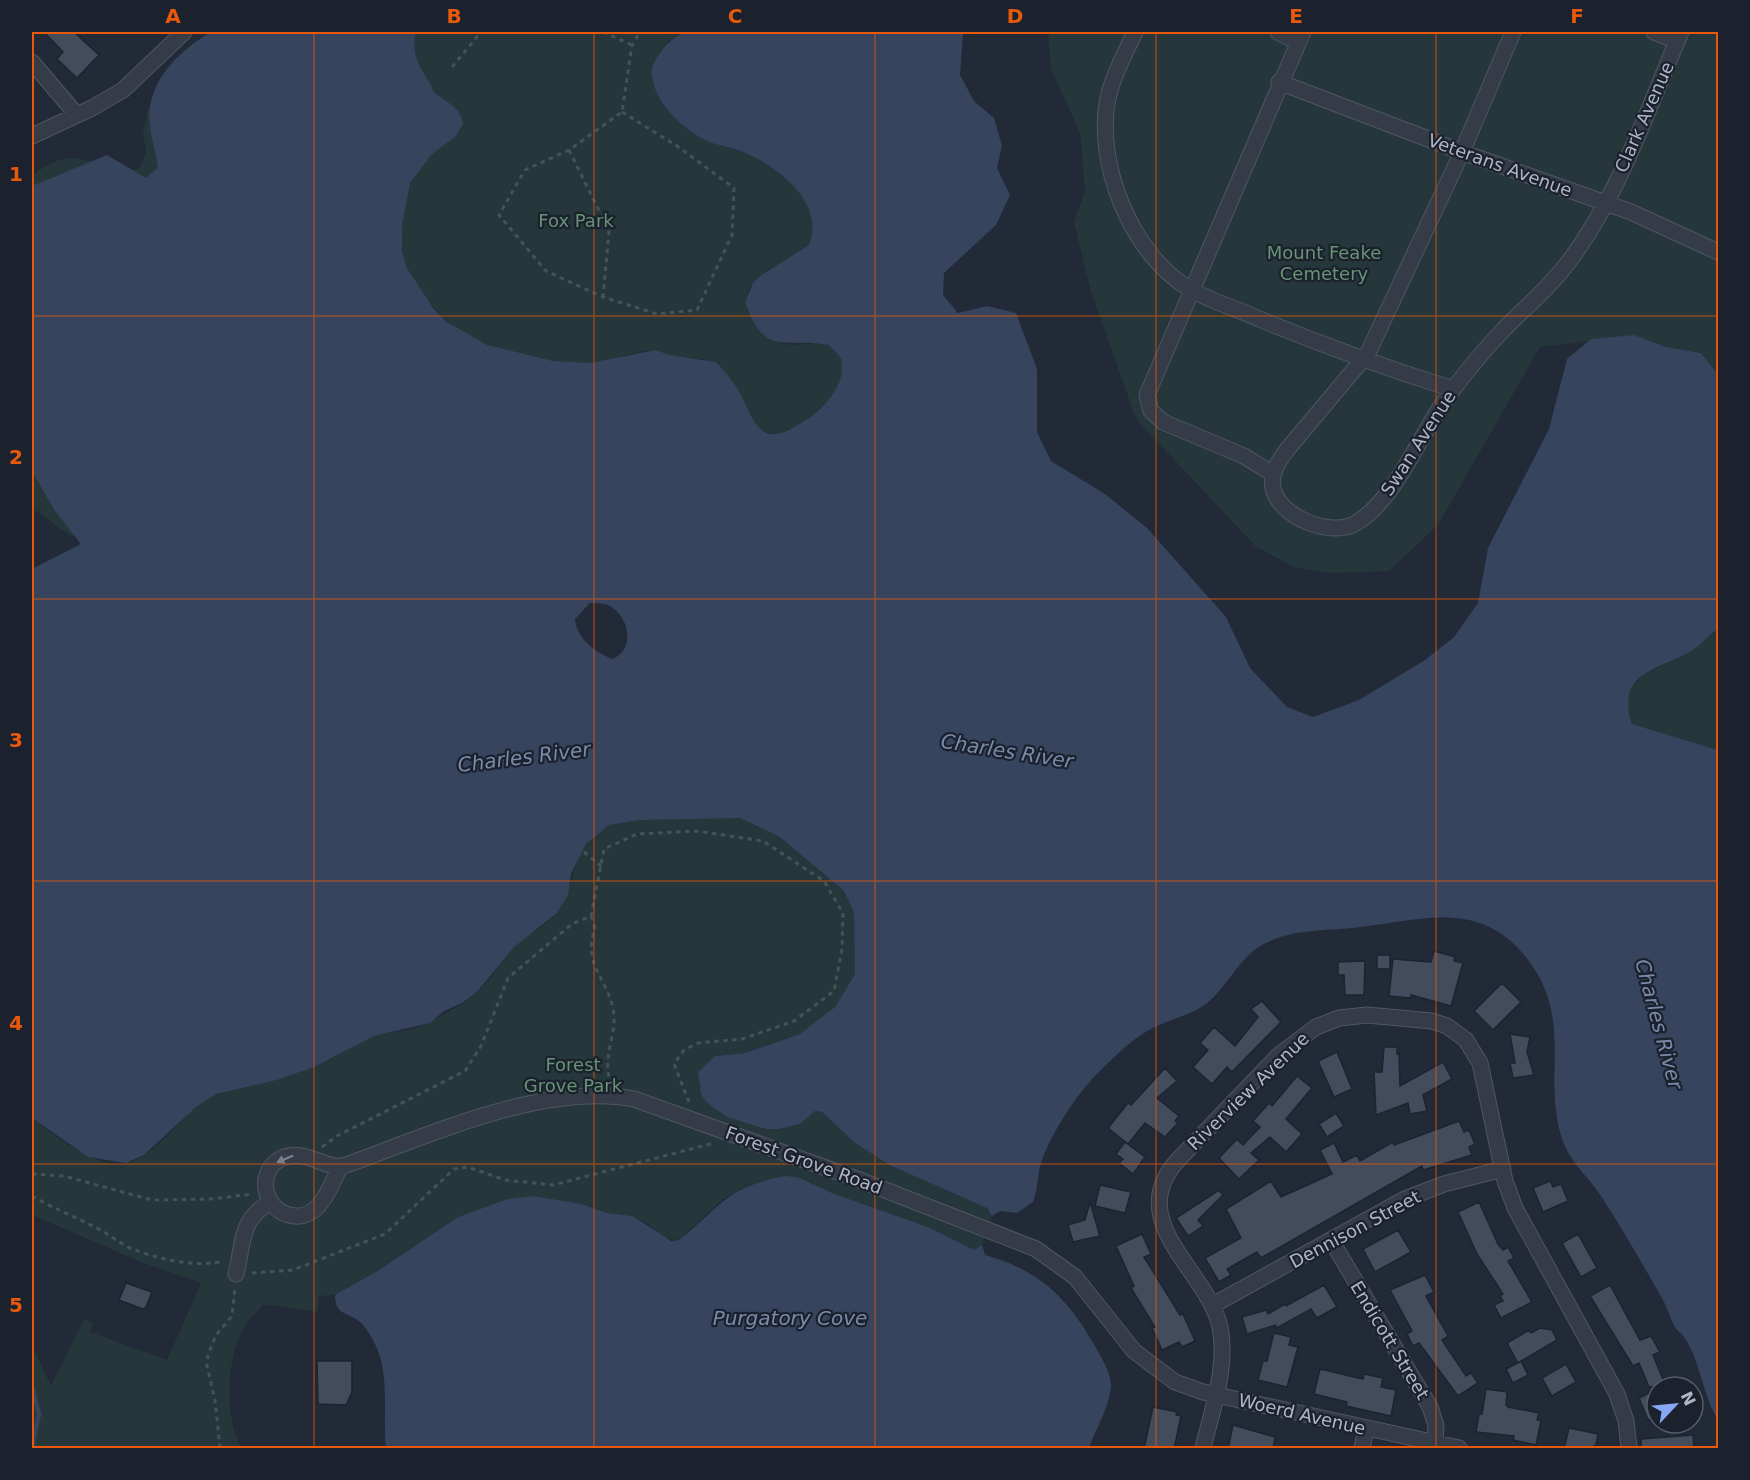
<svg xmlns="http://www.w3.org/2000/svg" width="1750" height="1480" viewBox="0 0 1750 1480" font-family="'DejaVu Sans',sans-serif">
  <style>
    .green { fill: #25373a }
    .water { fill: #36445e; fill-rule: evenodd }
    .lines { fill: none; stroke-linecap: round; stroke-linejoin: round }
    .stream { stroke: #36445e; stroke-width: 4.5 }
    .building { fill: #434c5c; stroke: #1d232f; stroke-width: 1.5 }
    .minor-casing { stroke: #505663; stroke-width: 17 }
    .path { stroke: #435458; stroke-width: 3; stroke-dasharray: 4.5 4.5; stroke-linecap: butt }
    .minor { stroke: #353c48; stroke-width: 15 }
    .oneway { fill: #797f8c }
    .grid { fill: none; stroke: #e8590c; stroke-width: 1.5; stroke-opacity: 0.55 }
    .labels { text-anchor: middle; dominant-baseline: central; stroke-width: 4.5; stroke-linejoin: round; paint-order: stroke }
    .street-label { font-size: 18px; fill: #b0b6c4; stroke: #1b212d }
    .park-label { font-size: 18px; fill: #689476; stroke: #1b212d }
    .water-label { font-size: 20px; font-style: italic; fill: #798bab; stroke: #1b212d }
    .neatline { fill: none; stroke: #e8590c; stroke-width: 2 }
    .grid-label { font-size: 20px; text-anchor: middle; font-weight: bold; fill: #e8590c }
  </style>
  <rect width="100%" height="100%" fill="#222937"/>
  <path class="green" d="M239,32h447l-18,9 -6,63c11,14 30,30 47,37 13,6 27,7 40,13 21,10 57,35 63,59 3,10 1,22 -2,32 -19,18 -60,25 -64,55 -1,7 4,16 8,22 29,44 65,6 84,30 23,29 -34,77 -60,81 -24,4 -28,-23 -38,-39 -7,-12 -14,-22 -25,-32 -15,-4 -30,-4 -45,-7 -6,-1 -11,-5 -17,-5 -21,1 -42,13 -63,13 -58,1 -126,-15 -162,-62 -13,-18 -25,-35 -27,-58l-326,294c-17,-6 -25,-20 -43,-28v-333c51,-43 66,6 108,-8l6,-16 -3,-20 5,-23 15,-20z
    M1048,32h670v342l-17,-21 -35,-6 -32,-12 -94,12 -102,178 -49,46 -55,2 -38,-5 -40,-21 -120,-128 -45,-127 -17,-70 11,-31 -5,-58 -29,-64z
    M1718,629v121l-86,-26 -6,-25 4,-10 11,-12 55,-30z
    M716,817l24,1 40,19 64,54 10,22 2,44 -1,17 -20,33 -15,13 -20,14 -55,19 -29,3 -17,28 7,18 35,20 49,5 25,-16 7,1 32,30 35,23 98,43 5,8 -10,29 -8,5 -46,-23 -96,-34 -32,-15 -49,6 -29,16 -43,40 -16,-2 -16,-15 -14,-7 -26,-3 -25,-9 -75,-5 -49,18 -79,53 -44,25 -16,1 -1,16 -55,-8c-5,7 -13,14 -18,22 -19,31 -21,90 -4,122h-209v-103l19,41 33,-67 10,5 -4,8 77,28 34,-77 -60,-21 -109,-47v-97c22,17 65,52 95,45 33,-8 57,-55 89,-69 19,-9 41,-8 61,-14 35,-10 62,-31 95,-43 12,-5 27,-5 40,-8 15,-4 54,-26 66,-38 13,-12 22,-28 34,-42 13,-14 34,-22 45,-37 21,-29 13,-66 52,-87 21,-11 81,-6 107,-8z"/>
  <path class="water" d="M211,32h205c-5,25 3,33 15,53 2,4 1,5 4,8 13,11 25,12 28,31l-8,13 -23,17 -22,29 -8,42v26l5,17 26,40 14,14 40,23 66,16 38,2 64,-13 15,5 46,7c11,11 20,23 27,37 11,23 18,46 49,29 11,-6 21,-12 30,-21 14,-15 23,-28 19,-49l-12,-13c-43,-9 -64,15 -84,-43l8,-19 7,-7 49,-31c16,-40 -26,-74 -59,-90 -13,-7 -27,-8 -40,-13 -22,-9 -50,-33 -56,-57 -2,-8 -4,-15 0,-22 8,-15 16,-25 32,-31h277l-3,43 14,26 20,17 8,28 -5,22 13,27 -14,30 -52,48 -1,22 15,18 29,-7 29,7 21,56v63l14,29 54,33 42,34 79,89 24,51 37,39 26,10 46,-17 66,-40 29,-23 24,-34 10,-55 61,-119 18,-70 24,-20 43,-4 32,12 35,6 17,21v255c-8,5 -13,12 -21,18 -34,24 -83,22 -65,77l86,26v670c-15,-25 -17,-55 -32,-80 -3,-6 -8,-8 -11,-13 -5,-8 -7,-18 -12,-27 -20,-35 -40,-70 -62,-104 -12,-19 -28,-30 -37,-52 -25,-66 13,-124 -39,-188 -48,-59 -109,-34 -172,-28 -31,3 -62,1 -91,17 -23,13 -34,41 -55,58 -17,13 -40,17 -58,27 -21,12 -40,32 -57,49 -20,23 -41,55 -51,84 -4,13 -3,26 -8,39l-16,11 -17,-2 -8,5 -5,-8 -98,-43 -35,-23 -32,-30 -7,-1 -15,13 -21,5h-13l-39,-12 -21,-15 -5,-8 -3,-22 17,-16 30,-3 55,-19 35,-27 20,-33 -1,-61 -10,-22 -64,-54 -40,-19 -102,2 -29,5 -23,19 -15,30 -3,21 -11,18 -44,35 -36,44 -15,11 -18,8 -14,12 -56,13 -60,31 -37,13 -61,14 -20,13 -52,48 -18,8 -38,-6 -56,-39v-549l49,-25 -26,-33 -23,-40v-285l75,-31 39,23 12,-11c-3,-19 -11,-42 -8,-61 6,-34 34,-58 61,-74zM590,603c5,0 10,0 15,1 23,7 33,46 7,55 -18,-8 -35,-20 -37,-40z
    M786,1176l14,2 32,15 96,34 46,23 8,-5 3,10c54,15 82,42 110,91 6,11 17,28 16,42 -3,22 -15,40 -22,60h-703c-4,-35 5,-73 -12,-106 -3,-6 -8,-14 -13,-19 -12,-12 -26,-6 -26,-28l44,-25 79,-53 49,-18 26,-3 49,8 25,9 26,3 38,25 8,-1c44,-35 46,-53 107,-64z"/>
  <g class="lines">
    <path class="stream" d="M32,1387l7,27 -7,33"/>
  </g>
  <path class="building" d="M44,32h30l25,23 -22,23 -20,-19 6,-7z
    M1434,951l21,6 -1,4 9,2 -12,43 -40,-11v3l-22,-2 4,-37 38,3z
    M1377,955h13v14h-13z
    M1365,961l-1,34h-19l-1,-20h-6v-13z
    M1502,983l19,19 -28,28 -19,-19z
    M1262,1001l19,21 -49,50 -5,-5 -15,17 -19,-17 15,-17 -8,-7 14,-16 21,19 23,-29 -7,-8z
    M1510,1034l20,3 -3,15 7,23 -21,3 -3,-15h5z
    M1384,1047h13v7h2l1,32 43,-24 9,17 -29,16 4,16 -17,3 -2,-11 -32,12 -2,-43h8z
    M1337,1052l15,37 -18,8 -16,-36z
    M1165,1068l12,13 -20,17 22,18 -4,5 3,2 -13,14 -20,-14 -17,21 -20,-16 20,-25 3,2z
    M1297,1076l15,12 -26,31 16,15 -16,18 -16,-15 -19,16 8,7 -20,19 -20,-21 18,-19 6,6 17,-18 -7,-6 16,-18 3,3z
    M1336,1113l8,13 -17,11 -8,-13z
    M1459,1121l5,11 5,-2 6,14 -6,3 3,8 -49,15 -1,-4 -161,92 -4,-6 -30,17 4,6 -12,7 -14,-24 36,-20 -15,-29 45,-28 10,16 51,-23 -12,-24 14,-7 9,19 14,-7 3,6 33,-19 1,3z
    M1125,1142l20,15 -12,17 -14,-11 4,-4 -7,-5z
    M1550,1181l3,6 8,-3 7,17 -25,11 -10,-24z
    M1100,1185l31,7 -6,21 -30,-7z
    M1219,1190l4,5 -25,25 5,6 -15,10 -12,-18z
    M1090,1202l10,34 -27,6 -5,-17 17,-5z
    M1479,1202l19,42 5,6 5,-3 6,11 -6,3 24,41 -31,16 -7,-13 9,-4 -3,-5 3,-2 -26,-40 -19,-42z
    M1398,1230l13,22 -36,20 -12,-23z
    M1142,1234l9,20 -7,3 36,58 3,-1 12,27 -13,6 -3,-5 -17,8 -10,-22 3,-1 -24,-39 3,-2 -18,-40z
    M1578,1234l19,34 -16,9 -19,-34z
    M1425,1275l9,17 -8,4 22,40 -6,4 24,36 5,-3 7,10 -20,13 -39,-53 -6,3 -6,-12 5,-3 -22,-41z
    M126,1283l26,9 -6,15 -3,2 -24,-9z
    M1324,1285l13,22 -20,11 -6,-9 -36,20 1,-4 -29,9 -5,-17 24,-7 2,4 17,-10 1,2z
    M1610,1285l30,55 11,-4 9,16 -7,3 13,32h-17l-10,-24 -6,3 -43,-70z
    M1540,1328l12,2 5,10 -39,23 -11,-20 22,-13 2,3z
    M1274,1333l17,4 -2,8 9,2 -11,40 -29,-7 5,-19h4z
    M317,1361h35v31l-6,13 -28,-1z
    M1521,1361l7,14 -15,8 -7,-14z
    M1566,1364l10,18 -24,14 -10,-18z
    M1320,1369l43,10 1,-5 19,4 -2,9 15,3 -5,26 -45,-10 1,-4 -33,-8z
    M1486,1389l21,3 -1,13 2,2 31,6 -2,7 4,1 -5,24 -23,-5 1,-4 -38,-4 3,-18h3z
    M1657,1389v26l-9,5 -9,-22z
    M1153,1407l24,5 -1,3 5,1 -7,33h-30z
    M1233,1425l42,12 -2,12h-45z
    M1569,1428l29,6 -2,11 -7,4h-25z
    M1693,1435l1,14h-53v-10z"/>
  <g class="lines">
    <g class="minor-casing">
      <path id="minor" d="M1135,32c-9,20 -21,41 -26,62 -16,66 22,161 81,195 20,12 45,19 67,29 65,27 129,50 196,71
        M1278,32l19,10
        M1513,32l-51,120 -94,201 -82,98c-8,11 -16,23 -13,37 6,29 58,50 83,35 40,-24 63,-87 90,-124 18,-25 37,-48 58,-70 23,-23 47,-43 66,-69 50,-67 78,-152 111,-228
        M1654,32l23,9
        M32,62l44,52
        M1279,82l183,70 169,60 87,40
        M32,136l60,-28 31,-18 61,-58
        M1273,474l-29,-18 -81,-34 -12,-11 -4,-16 156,-363
        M340,1167c-10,20 -21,56 -51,48 -25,-6 -33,-42 -9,-56 25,-13 46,13 66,6 84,-30 199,-83 288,-66l223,80 179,70 39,28 59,74 41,31 28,10 256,56
        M1331,1240l99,167 6,18 -1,18
        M236,1274c8,-32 3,-53 34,-72
        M1213,1305l192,-106 39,-15 59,-15
        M1203,1448c9,-38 25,-81 17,-121 -12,-56 -97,-105 -43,-166l102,-106 37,-28 23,-9 28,-3 65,6 15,5 19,14 14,23 25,118 10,27 102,186 9,27 3,27
        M1362,1448l4,-20"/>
    </g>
    <path class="path" d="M603,32l29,13
      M452,67l29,-35
      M622,112l55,34 57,42 -2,47 -35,75 -40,4 -54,-17 -57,-26 -47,-56 26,-45 44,-20 53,-38 10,-67 8,-13
      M569,150l40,81 -6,66
      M584,852l18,15
      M591,916l4,13c-13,35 12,49 18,80 4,18 -4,34 -5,51 -1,8 1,16 2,24
      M322,1147l15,-11 128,-65 16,-25 27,-68 64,-54 19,-8 13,-67 33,-15 60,-3 66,10 61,40 19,32 -1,36 -8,42 -40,30 -52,18 -44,4 -14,7 -10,14 15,38
      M32,1174l32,2 88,24 60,-1 40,-5
      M32,1196c22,13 47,22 70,35 9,5 18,12 28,17 27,11 65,20 94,13
      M252,1273l41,-3 92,-36 69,-65 14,-2 37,13 48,5 161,-42
      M220,1448l-5,-48 -8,-34 1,-11 8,-20 16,-19 3,-28"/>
    <use href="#minor" class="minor"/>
  </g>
  <defs><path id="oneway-solid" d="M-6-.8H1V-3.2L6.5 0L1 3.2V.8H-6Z" transform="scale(1.5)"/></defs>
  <use class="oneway" href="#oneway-solid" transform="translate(285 1159) rotate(157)"/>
  <path class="grid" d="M314,32v1416M594,32v1416M875,32v1416M1156,32v1416M1436,32v1416M32,316h1686M32,599h1686M32,881h1686M32,1164h1686"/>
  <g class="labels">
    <g class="street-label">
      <text transform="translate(1644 117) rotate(-66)">Clark Avenue</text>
      <text transform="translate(1500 165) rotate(20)">Veterans Avenue</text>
      <text transform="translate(1418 443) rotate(-57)">Swan Avenue</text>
      <text transform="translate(1248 1091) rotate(-44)">Riverview Avenue</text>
      <text transform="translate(804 1160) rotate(20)">Forest Grove Road</text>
      <text transform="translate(1355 1229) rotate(-28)">Dennison Street</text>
      <text transform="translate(1390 1340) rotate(59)">Endicott Street</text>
      <text transform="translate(1302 1414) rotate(13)">Woerd Avenue</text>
    </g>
    <g class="park-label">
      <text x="576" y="220">Fox Park</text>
      <text x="1324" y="252">Mount Feake<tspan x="1324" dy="21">Cemetery</tspan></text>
      <text x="573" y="1064">Forest<tspan x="573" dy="21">Grove Park</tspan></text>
    </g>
    <g class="water-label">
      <text transform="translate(1007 751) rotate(9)">Charles River</text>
      <text transform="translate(524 757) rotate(-7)">Charles River</text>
      <text transform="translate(1659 1024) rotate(75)">Charles River</text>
      <text x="790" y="1318">Purgatory Cove</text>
    </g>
  </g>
  <rect width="1750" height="1480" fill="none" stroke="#1b212d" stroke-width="66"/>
  <g transform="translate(1675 1405) rotate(64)"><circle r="28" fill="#1b212d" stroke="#575d69" stroke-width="1.5"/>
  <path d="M0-4.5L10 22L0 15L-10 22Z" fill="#86a8f3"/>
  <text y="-9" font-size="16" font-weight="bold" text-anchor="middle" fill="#b0b6c4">N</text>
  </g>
  <rect x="33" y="33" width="1684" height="1414" class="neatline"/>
  <g class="grid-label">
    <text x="173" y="23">A</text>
    <text x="454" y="23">B</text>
    <text x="735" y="23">C</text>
    <text x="1015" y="23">D</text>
    <text x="1296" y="23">E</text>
    <text x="1577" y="23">F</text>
    <text x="16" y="181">1</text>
    <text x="16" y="464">2</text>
    <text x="16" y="747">3</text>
    <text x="16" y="1030">4</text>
    <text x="16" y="1312">5</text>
  </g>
</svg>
